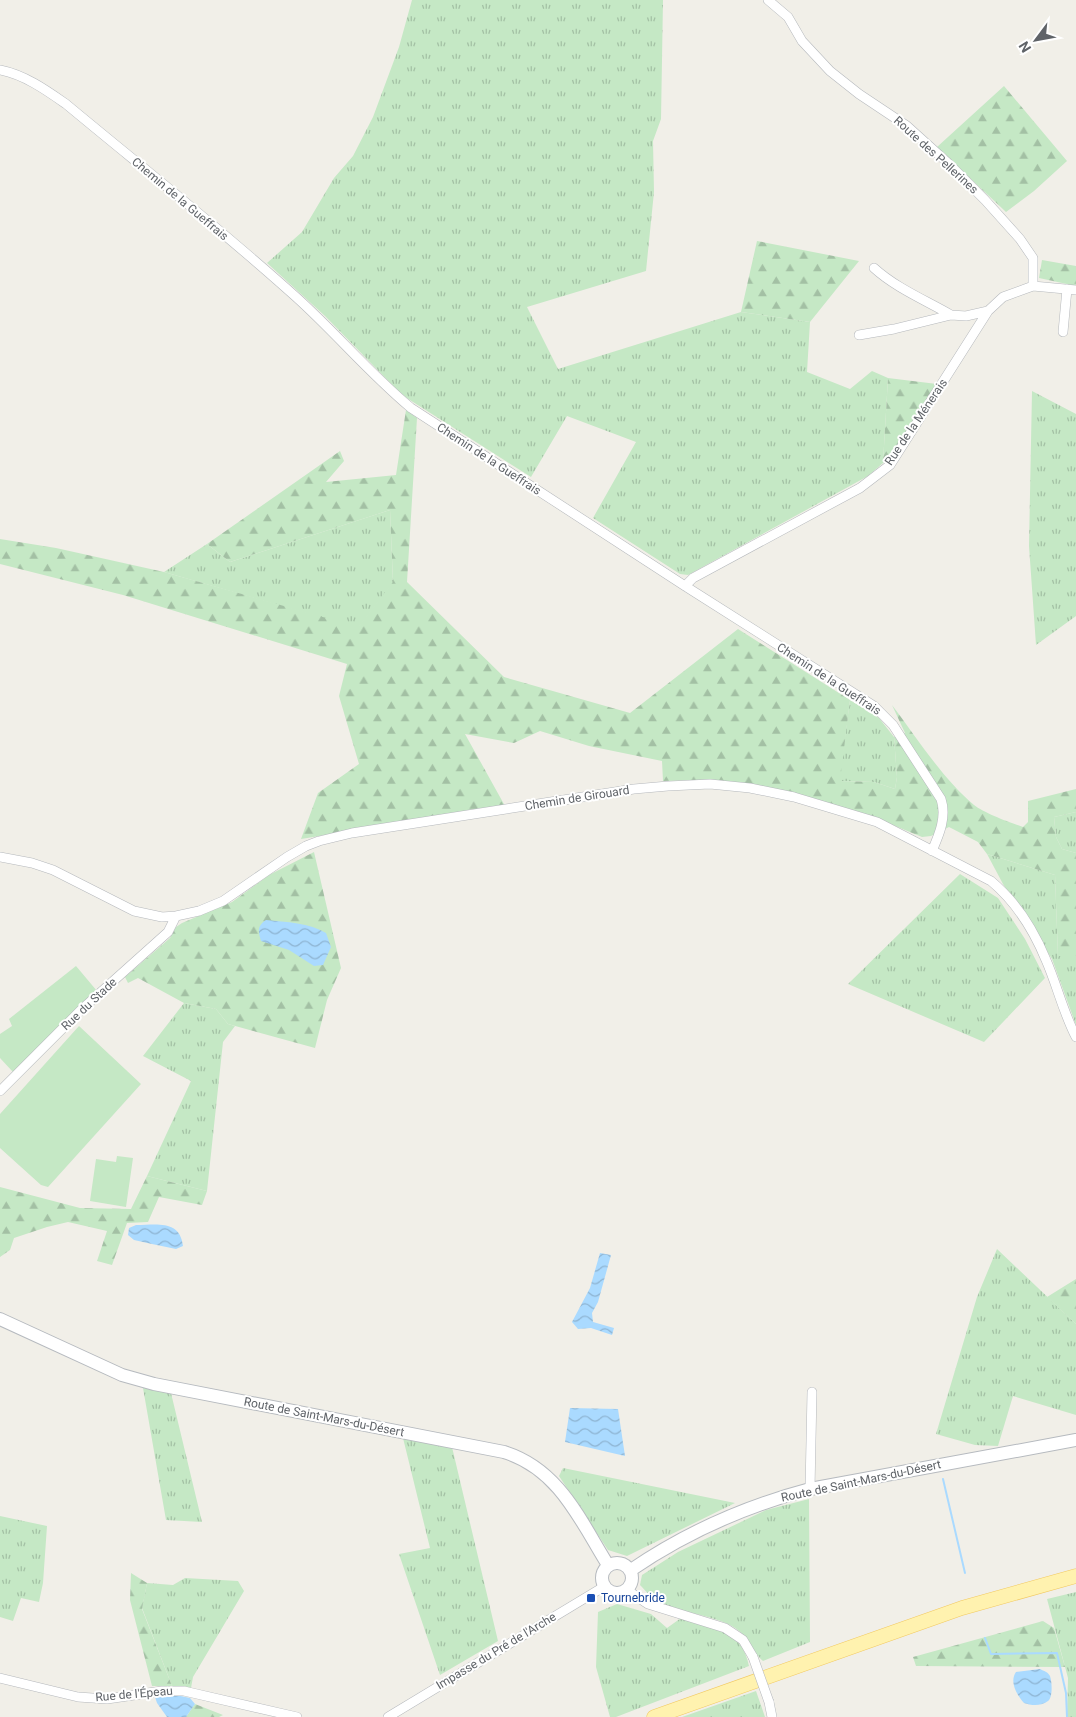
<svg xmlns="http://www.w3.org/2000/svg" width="1076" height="1717" viewBox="0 0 1076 1717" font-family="Roboto,sans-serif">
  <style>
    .grass { fill: url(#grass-tufts) }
    .forest { fill: url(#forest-firs) }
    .pitch { fill: #c5e8c5 }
    .water { fill: url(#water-waves) }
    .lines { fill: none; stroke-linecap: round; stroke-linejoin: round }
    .stream { stroke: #aadaff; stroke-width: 2 }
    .street-casing { stroke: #b5b8bc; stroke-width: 10 }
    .secondary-casing { stroke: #b6babf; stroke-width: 14 }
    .primary-casing { stroke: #f2c960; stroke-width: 15 }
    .street { stroke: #fff; stroke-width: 9 }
    .secondary { stroke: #fff; stroke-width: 12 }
    .primary { stroke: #fff2af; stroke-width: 14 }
    .street-bridge-casing { stroke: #b5b8bc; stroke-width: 10; stroke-linecap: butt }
    .street-bridge { stroke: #fff; stroke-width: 9 }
    .transit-dot { fill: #1a4fb4; stroke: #fff; stroke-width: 2 }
    .labels { text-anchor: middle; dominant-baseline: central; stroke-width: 4; stroke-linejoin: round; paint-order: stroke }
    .street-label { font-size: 12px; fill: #5f6368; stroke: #fff }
    .transit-label { font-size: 12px; fill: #164399; stroke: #fff; text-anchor: start }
  </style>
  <defs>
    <pattern id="grass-tufts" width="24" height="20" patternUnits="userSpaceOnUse" patternTransform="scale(1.25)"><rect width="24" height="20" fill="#c5e8c5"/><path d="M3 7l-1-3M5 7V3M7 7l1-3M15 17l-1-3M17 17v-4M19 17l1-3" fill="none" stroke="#a3c0a4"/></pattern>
    <pattern id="forest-firs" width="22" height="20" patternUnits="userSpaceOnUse" patternTransform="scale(1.25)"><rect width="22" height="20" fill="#c5e8c5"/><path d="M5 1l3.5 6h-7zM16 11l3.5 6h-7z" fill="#a3c0a4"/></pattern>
    <pattern id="water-waves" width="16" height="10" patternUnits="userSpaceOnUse" patternTransform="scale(1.25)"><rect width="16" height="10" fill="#aadaff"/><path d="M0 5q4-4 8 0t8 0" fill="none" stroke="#8eb4d2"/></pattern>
  </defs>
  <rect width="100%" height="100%" fill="#f1efe8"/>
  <path class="grass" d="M412,0h251l-2,119 -8,22 1,51 -8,79 -119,36 31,62 183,-57 69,10 -3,50 43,17 22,-18 16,7 -5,85 -15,13 -180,99 -8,-1 -87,-56 43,-76 -69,-26 -36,61 -129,-82 -77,-79 -58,-53 35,-31 32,-54 19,-22 20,-39 26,-70z
    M1032,391l44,23v202l-40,29 -7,-99z
    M390,510l3,73 -35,45 -194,-56 43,-28 23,18z
    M850,700l29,18 15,19 3,40 -2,12 -21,-7 -35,-1z
    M1076,812v41l-14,-4 -6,-12 -2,-20z
    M987,854l68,21 3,81h18v69l-24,-66 -49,-75z
    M960,874l38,24 27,41 20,39 -61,64 -136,-58z
    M184,1003l32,6 12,15 7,2 -12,16 -16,149 -60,-15 44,-95 -48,-25z
    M997,1249l79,75v91l-63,-19 -15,50 -23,-1 -39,-11 41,-137z
    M143,1388l28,5 31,129 -36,-2z
    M403,1438l49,9 46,194 -58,34 -41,-121 31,-6z
    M563,1468l172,35 -108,53 -19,-6 -49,-74z
    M809,1499l1,143 -47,19c-12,-11 -13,-23 -28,-33 -23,-15 -62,-14 -84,-32 -4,-3 -8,-8 -11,-11l2,-10 36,-23 88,-42z
    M0,1516l47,10 -4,57 -4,19 -18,-4 -8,23 -13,-4z
    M185,1578l53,3 6,10 -51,86 -2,11 -19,-2 -30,-78 5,-25 26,2z
    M1076,1592v125h-9l1,-39 -21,-79z
    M617,1604l34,10 16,14 14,-10c31,9 61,11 68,48l-133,51h-6l-14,-50 2,-55z
    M756,1691l9,26h-83z"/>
  <path class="forest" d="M1004,86l63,75 -33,30 -28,21 -69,-65z
    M757,241l102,20 -49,61 -69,-10z
    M1042,260l34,6v20l-37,-8z
    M888,378l49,6 -48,75 -6,4z
    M406,410l11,8 -10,164 97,95 126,36 108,-84 112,71 -10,81 34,1 21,7 2,-12 -3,-40 11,-4 -13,-28c25,33 50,73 82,100 10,8 37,18 49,22l5,-5v-21l48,-12v23l-22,5 2,20 6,12 14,4v103h-18l-3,-81 -68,-21 -9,-12 -29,-15 -18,9 -9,1 -39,-16 -146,-37 -34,-4 -40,1 -1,-20 -73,-15 -49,-15 -26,12 -49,-9 40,72 -204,33 17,-46 41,-29 -20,-68 8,-32 -224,-69 -123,-31v-25l56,9 108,24 194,55 35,-45 -3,-72 -160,52 -23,-18 133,-93 4,10 -18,21 70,-7z
    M314,852l27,116 -14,32 -12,48 -87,-24 -12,-15 -32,-6 -46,-25 -10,5 -3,-6 45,-39 6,-11 6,-4 50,-21 37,-27z
    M147,1176l60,15 -5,14 -43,-8 -11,25 -21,1 -15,42 -15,-4 10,-30 -39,-9 -21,5 -33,11 -4,12 -10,7v-70l80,21 51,1z
    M1076,1279v45l-29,-27z
    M131,1573l16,10 -5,26 30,77h-20l-22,-86z
    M1043,1621l11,7 11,39 -149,-1 -3,-9z
    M195,1704l28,11 -4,2h-33z"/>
  <path class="pitch" d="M76,966l21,25 -84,81 -13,-14v-24l12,-8 -3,-7z
    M79,1026l62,58 -93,103 -7,-2 -41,-37v-34z
    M117,1156l16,2 -7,49 -36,-6 6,-42 20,3z"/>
  <path class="water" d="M266,920c20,2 44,3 60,13l5,14 -8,18 -9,1 -25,-16 -28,-9c-3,-10 -4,-15 5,-21z
    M136,1225c20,0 44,-6 47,21l-7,3 -24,-5 -18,-4 -6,-5 1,-7z
    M600,1253l11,2 -13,47 -6,11 1,9 21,6 -2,7 -21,-7 -13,1 -6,-7 18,-34z
    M570,1408l48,1 7,47 -60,-14z
    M1040,1669c4,2 8,3 10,7 2,6 3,21 -2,25 -6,5 -16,5 -24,2 -7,-8 -15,-21 -8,-31z
    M176,1695l14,3 5,6 -9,13h-19l-10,-14 -2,-6z"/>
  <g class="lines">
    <path class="stream" d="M943,1479l22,94
      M985,1638l6,16 66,-1 9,40 1,24"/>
    <g class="street-casing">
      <path id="street" d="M768,0l20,17 14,24 28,30 29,23 48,32 41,37 37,37 35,39 13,19v28
        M0,70c25,5 46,20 66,34 77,64 156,126 230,193 40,36 74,77 115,111l274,178 189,120 19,19 48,74c6,18 -2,36 -9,52
        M874,268c22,20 51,32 77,47
        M1063,332l4,-43
        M859,335l35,-6 57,-14 15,1 22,-5
        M685,586l8,-8 167,-90 30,-23 98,-154 15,-14 30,-11 43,4
        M0,857l32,6 21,7 81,41 28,6 14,-1 23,-5 24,-10 64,-44 19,-11 13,-5 33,-8 282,-44 34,-3 42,-2 40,4 44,9 83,25 114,59c24,20 43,50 55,79 11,25 17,52 30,77
        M0,1091l82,-82 86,-77 8,-16
        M810,1489l2,-97
        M627,1590l21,14 77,24 18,12 10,17
        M0,1678l78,19 29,2 55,-8h22l113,26
        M769,1702l3,15
        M388,1717l217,-131"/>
    </g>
    <g class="secondary-casing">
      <path id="secondary" d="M0,1319l122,56 32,9 350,68c55,17 76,68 104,113
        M602 1578a15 15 0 1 1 30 0a15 15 0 1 1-30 0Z
        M631,1570c54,-37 115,-64 179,-81l266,-49"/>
    </g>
    <g class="primary-casing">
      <path id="primary" d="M654,1717l308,-109 114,-32"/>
    </g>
    <use href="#street" class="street"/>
    <use href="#secondary" class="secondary"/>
    <use href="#primary" class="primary"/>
    <g class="street-bridge-casing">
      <path id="street-bridge" d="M753,1657l16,45"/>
    </g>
    <use href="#street-bridge" class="street-bridge"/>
  </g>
  <rect class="transit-dot" x="586" y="1593" width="10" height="10" rx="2.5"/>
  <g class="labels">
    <g class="street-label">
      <text transform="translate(936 155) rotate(42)">Route des Pellerines</text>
      <text transform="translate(180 199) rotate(40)">Chemin de la Gueffrais</text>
      <text transform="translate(916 422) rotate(-56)">Rue de la Ménerais</text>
      <text transform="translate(489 459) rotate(33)">Chemin de la Gueffrais</text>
      <text transform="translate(829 679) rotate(33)">Chemin de la Gueffrais</text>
      <text transform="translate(577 798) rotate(-9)">Chemin de Girouard</text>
      <text transform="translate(89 1004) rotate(-43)">Rue du Stade</text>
      <text transform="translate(324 1417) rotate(11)">Route de Saint-Mars-du-Désert</text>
      <text transform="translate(861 1481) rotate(-12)">Route de Saint-Mars-du-Désert</text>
      <text transform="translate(496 1651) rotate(-31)">Impasse du Pré de l'Arche</text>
      <text transform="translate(134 1694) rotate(-5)">Rue de l'Épeau</text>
    </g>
    <g class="transit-label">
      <text x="601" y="1598">Tournebride</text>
    </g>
  </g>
  <g transform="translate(1036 40) rotate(238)" stroke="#ffffff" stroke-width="4" paint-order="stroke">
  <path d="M0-4L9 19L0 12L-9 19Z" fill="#5f6368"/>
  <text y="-8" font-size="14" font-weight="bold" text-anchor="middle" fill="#5f6368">N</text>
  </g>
</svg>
